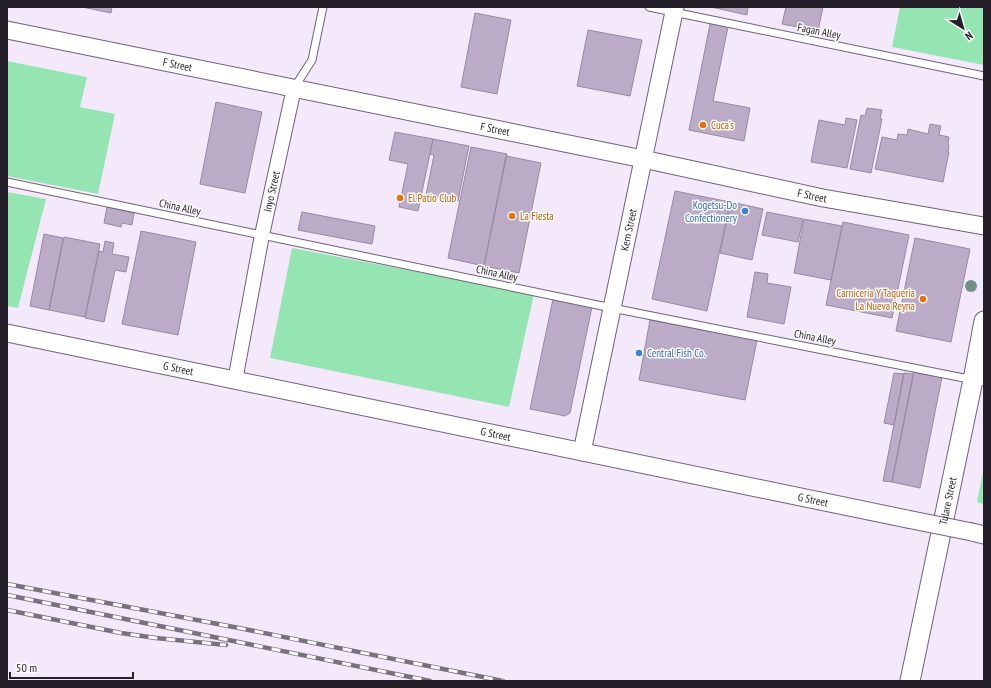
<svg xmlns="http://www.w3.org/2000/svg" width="991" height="688" viewBox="0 0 991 688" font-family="'PT Sans Narrow',sans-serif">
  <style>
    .green { fill: #94e5b2 }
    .building { fill: #bcabc7; stroke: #9988a3 }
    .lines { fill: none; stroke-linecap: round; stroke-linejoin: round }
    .service-casing { stroke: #71617a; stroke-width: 9 }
    .minor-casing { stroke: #71617a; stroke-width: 16 }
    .tertiary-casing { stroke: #71617a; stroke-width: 19 }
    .secondary-casing { stroke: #71617a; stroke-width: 21 }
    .service { stroke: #fff; stroke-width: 7 }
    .minor { stroke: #fff; stroke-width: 14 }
    .tertiary { stroke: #fff; stroke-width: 17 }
    .secondary { stroke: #fff; stroke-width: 19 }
    .rail-casing { stroke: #79717e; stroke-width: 4.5 }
    .rail { stroke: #fbfbfb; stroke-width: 3; stroke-dasharray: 9; stroke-linecap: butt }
    .tertiary-bridge-casing { stroke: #71617a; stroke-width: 19; stroke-linecap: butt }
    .tertiary-bridge { stroke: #fff; stroke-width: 17 }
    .tree { fill: #6e9287 }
    .food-dot { fill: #e8710a; stroke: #fbfbfb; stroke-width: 1.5 }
    .shop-dot { fill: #3f7fe0; stroke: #fbfbfb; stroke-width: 1.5 }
    .labels { text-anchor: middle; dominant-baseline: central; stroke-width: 3; stroke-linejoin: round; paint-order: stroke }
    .street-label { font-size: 11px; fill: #251f29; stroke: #fbfbfb }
    .food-label { font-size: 11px; fill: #c56008; stroke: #fbfbfb; text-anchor: start }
    .shop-label { font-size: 11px; fill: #366cbe; stroke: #fbfbfb; text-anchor: end }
  </style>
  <rect width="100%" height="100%" fill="#f4e9fb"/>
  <path class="green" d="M900,7h84v58l-92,-18z
    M7,61l80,16 -7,30 35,7 -17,80 -91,-18z
    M7,192l39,7 -28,109 -11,-2z
    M292,248l242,46 -25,113 -239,-49z
    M984,467v37l-7,-2z"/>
  <path class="building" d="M82,7h30l-1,6z
    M711,7h37l-1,8z
    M786,7h37l-5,24 -36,-7z
    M475,13l36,7 -14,74 -36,-7z
    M711,19l18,3 -16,79 37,7 -6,33 -55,-11z
    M588,30l54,10 -12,56 -53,-10z
    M216,102l46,10 -17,81 -45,-9z
    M867,108l15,2 -2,9h2l-11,54 -21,-4 11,-54 4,1z
    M846,118l11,2 -10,48 -36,-6 8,-42 26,5z
    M930,124l11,2 -2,9 10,2 -1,7 1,2 -1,6h1l-6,30 -68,-13 7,-32 15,3 1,-6 9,1 1,-6 20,5z
    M395,132l38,7 -15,72 -19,-4 9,-43 -19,-4z
    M433,139l36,7 -11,55 -32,-6 8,-40 -4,-1z
    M471,147l36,7 -23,112 -36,-8z
    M506,156l35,7 -22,110 -35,-7z
    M675,191l55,11 -23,109 -55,-12z
    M731,202l32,7 -11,51 -32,-7z
    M107,207l27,6 -2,12 -10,-2 -1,4 -17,-4z
    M302,212l73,14 -3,18 -74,-14z
    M767,212l36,7 -5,23 -36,-7z
    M804,219l38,7 -11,54 -37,-7z
    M843,222l66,13 -17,83 -66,-13z
    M141,231l55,11 -18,93 -56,-11z
    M44,234l19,4 -14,72 -19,-4z
    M64,237l36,7 -15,73 -36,-7z
    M915,238l55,11 -19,93 -55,-11z
    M105,241l9,2 -2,11 17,3 -3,15 -11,-2 -11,52 -19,-4 14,-67 4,1z
    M755,272l13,2 -1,9 24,4 -7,37 -37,-7z
    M553,299l39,8 -22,106 -5,3 -35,-7z
    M650,320l107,20 -12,60 -106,-20z
    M914,372l28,5 -22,111 -28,-6z
    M894,373l10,1 -10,51 -10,-2z
    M904,373l9,1 -21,108 -9,-1z"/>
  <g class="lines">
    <g class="service-casing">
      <path id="service" d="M649,7l335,69
        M294,88l18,-28 11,-53
        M7,182l605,126 372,74"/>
    </g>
    <g class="minor-casing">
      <g id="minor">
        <path id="s1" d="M235,381l27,-146 32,-147"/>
      </g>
    </g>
    <g class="tertiary-casing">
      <g id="tertiary">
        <path id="s2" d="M7,30l636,129 180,39 161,28"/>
        <path id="s3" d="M7,333l900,186"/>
        <path id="s4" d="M582,452l93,-445"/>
        <path d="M972,532l12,3"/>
      </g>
    </g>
    <g class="secondary-casing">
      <g id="secondary">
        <path id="s5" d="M910,681l63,-301 11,-59"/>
      </g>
    </g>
    <use href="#service" class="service"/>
    <use href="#minor" class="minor"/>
    <use href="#tertiary" class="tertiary"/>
    <use href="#secondary" class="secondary"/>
    <g class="rail-casing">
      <path id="rail" d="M7,584l232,44 264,53
        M7,595l423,86
        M7,610l114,23 35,5 70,7"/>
    </g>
    <use href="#rail" class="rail"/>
    <g class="tertiary-bridge-casing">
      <path id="tertiary-bridge" d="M907,519l65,13"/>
    </g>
    <use href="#tertiary-bridge" class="tertiary-bridge"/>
  </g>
  <circle class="tree" cx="971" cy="286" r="6"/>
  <g class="food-dot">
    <circle cx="703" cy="125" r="4"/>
    <circle cx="400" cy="198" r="4"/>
    <circle cx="512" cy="216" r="4"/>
    <circle cx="923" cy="299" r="4"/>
  </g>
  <g class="shop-dot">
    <circle cx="745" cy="211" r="4"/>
    <circle cx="639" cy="353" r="4"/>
  </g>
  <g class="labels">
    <g class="street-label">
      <text transform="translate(819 31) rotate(11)">Fagan Alley</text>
      <text stroke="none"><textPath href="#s2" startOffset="174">F Street</textPath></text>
      <text stroke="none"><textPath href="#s2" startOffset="498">F Street</textPath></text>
      <text stroke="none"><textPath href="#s1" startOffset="193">Inyo Street</textPath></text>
      <text stroke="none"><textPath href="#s2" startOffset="822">F Street</textPath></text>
      <text transform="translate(180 207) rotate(12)">China Alley</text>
      <text stroke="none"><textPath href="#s4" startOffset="227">Kern Street</textPath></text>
      <text transform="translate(497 273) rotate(12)">China Alley</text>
      <text transform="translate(815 337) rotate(11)">China Alley</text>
      <text stroke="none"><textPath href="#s3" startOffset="175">G Street</textPath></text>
      <text stroke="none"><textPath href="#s3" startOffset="499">G Street</textPath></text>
      <text stroke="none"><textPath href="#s3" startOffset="823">G Street</textPath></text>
      <text stroke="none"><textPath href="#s5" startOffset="184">Tulare Street</textPath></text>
    </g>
    <g class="food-label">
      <text x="711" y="125">Cuca's</text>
      <text x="408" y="198">El Patio Club</text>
      <text x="520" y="216">La Fiesta</text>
      <text x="915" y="293" text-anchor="end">Carniceria Y Taqueria<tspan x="915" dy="13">La Nueva Reyna</tspan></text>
    </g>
    <g class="shop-label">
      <text x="737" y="205">Kogetsu-Do<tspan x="737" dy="13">Confectionery</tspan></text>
      <text x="647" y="353" text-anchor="start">Central Fish Co.</text>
    </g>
  </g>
  <rect width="991" height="688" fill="none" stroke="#251f29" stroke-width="16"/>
  <g transform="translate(963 28) rotate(143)" stroke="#fbfbfb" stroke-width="3" paint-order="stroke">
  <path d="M0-3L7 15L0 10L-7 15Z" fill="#251f29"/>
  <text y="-6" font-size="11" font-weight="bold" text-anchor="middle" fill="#251f29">N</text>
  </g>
  <path d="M10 672v6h123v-6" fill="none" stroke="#251f29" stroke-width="2"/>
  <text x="16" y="672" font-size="12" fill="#251f29" stroke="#fbfbfb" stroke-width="3" paint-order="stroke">50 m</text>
</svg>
